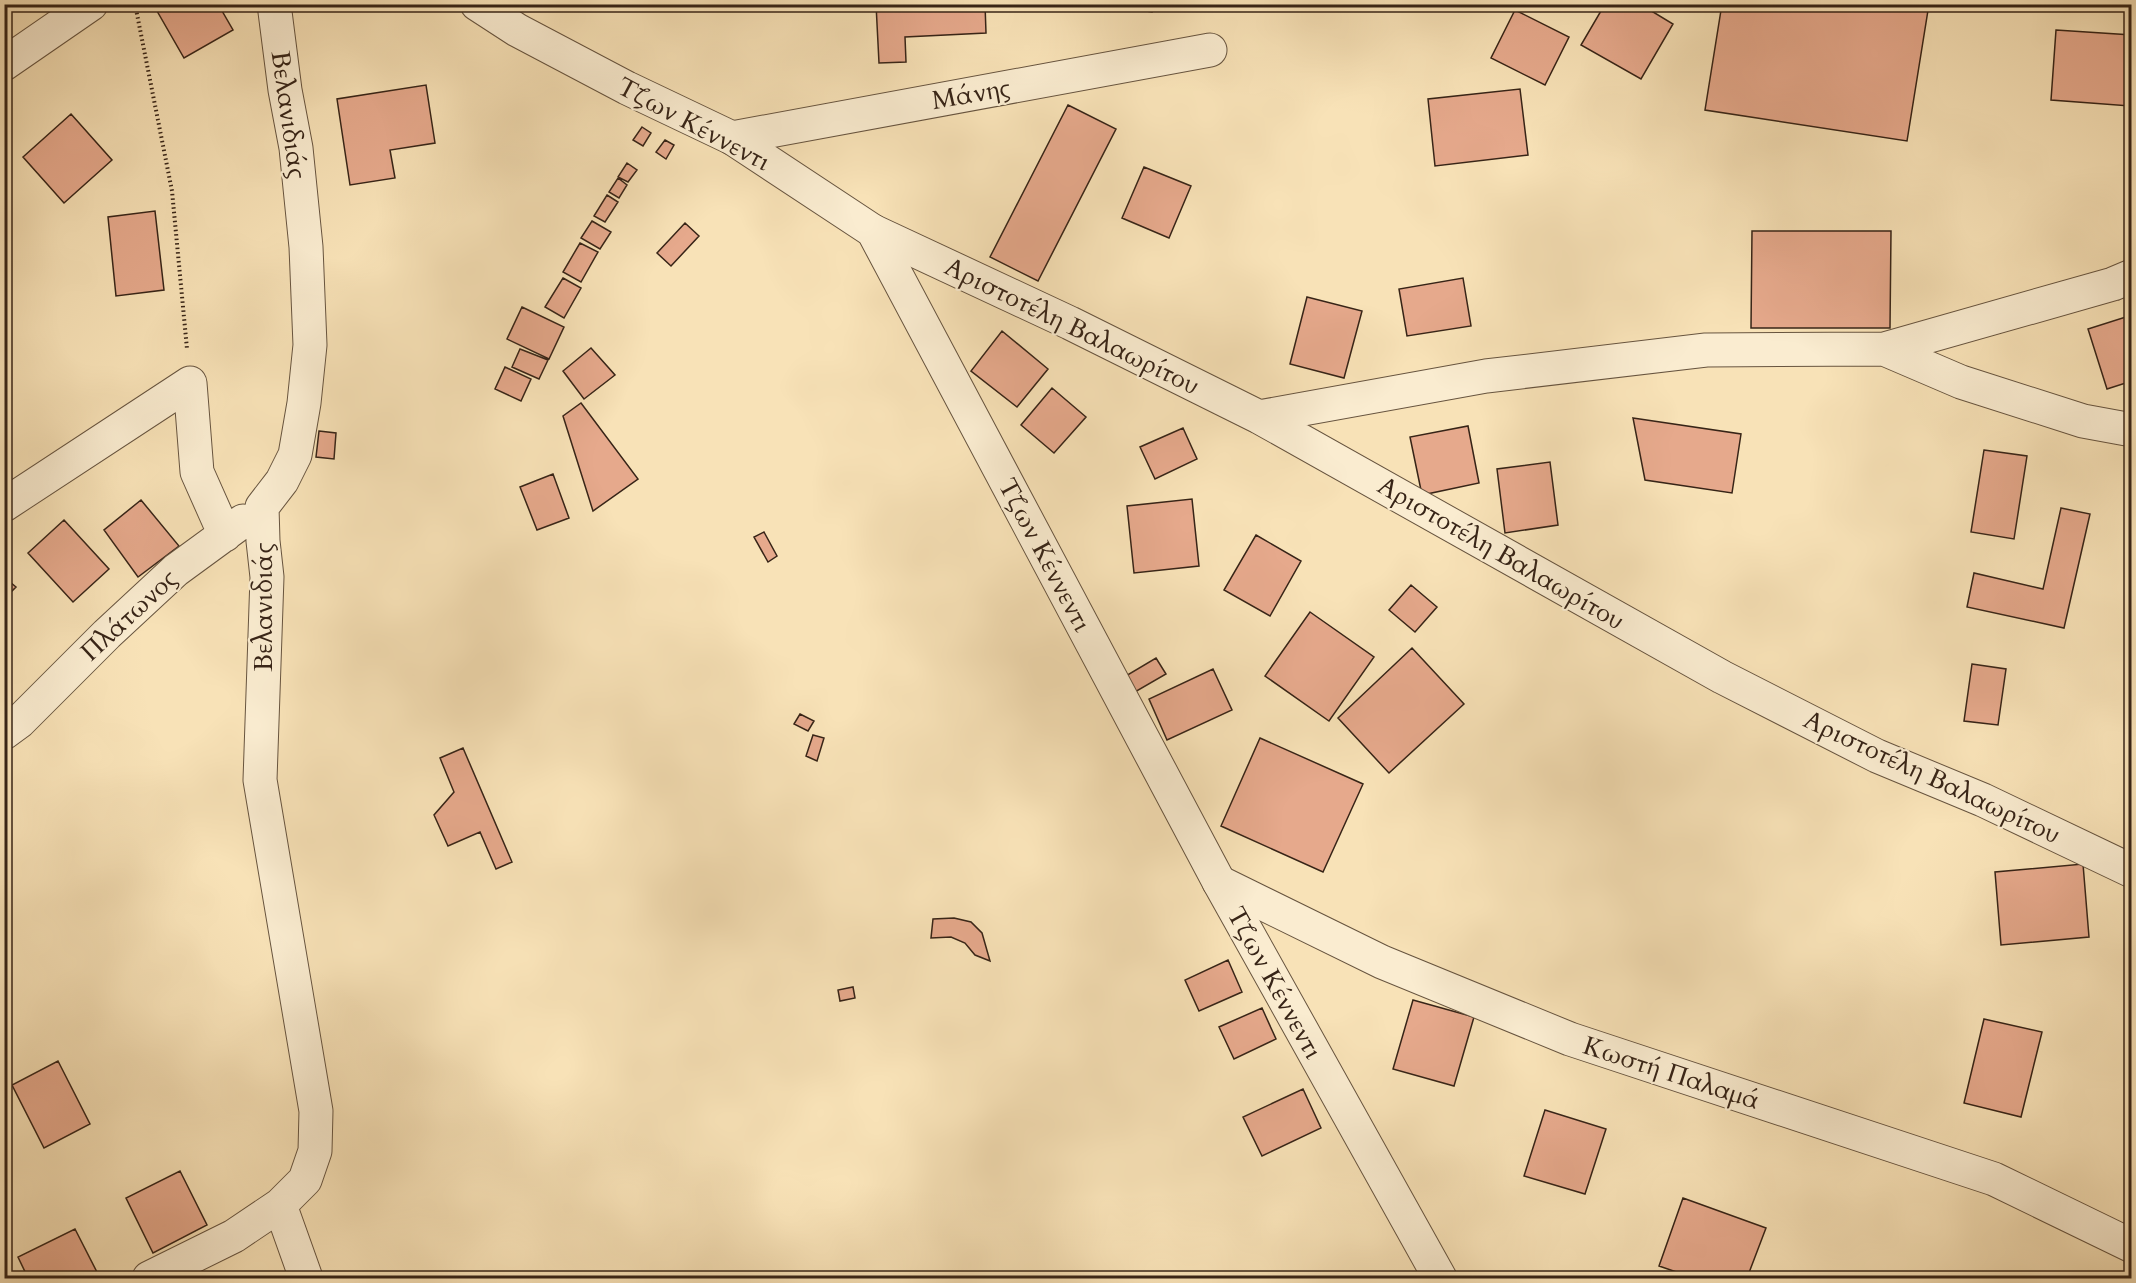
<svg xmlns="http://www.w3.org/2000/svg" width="2136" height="1283" viewBox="0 0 2136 1283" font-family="Cardo,serif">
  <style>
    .building { fill: #e6a98c; stroke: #372417; stroke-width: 1.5 }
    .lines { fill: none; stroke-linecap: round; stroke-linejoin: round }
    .minor-casing { stroke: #67543f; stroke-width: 35 }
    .tertiary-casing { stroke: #67543f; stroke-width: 35 }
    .path { stroke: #372417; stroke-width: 4; stroke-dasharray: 1.5 3; stroke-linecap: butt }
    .minor { stroke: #faecd0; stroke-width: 33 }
    .tertiary { stroke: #faecd0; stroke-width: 33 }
    .labels { text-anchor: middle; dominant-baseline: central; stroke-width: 4.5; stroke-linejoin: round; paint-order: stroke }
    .street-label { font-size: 26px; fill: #372417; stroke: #faecd0 }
  </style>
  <rect width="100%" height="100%" fill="#f8e2b7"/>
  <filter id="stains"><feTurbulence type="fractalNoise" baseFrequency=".00333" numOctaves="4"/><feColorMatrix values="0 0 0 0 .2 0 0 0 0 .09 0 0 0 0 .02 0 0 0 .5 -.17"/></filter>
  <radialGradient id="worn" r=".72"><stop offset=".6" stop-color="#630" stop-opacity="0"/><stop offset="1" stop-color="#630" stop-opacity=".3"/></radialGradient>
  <path class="building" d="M153,4h65l15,26 -49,28z
    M876,4h109l1,29 -81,4 1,25 -27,1z
    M1097,4h56l-1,8z
    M1605,4h35l33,20 -32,55 -60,-34z
    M1722,4h207l-22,137 -202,-31z
    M1515,10l54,27 -24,48 -54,-27z
    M2056,30l76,5 -2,71 -79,-6z
    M426,85l9,58 -45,7 5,28 -45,7 -13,-86z
    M1520,89l8,66 -93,11 -7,-67z
    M1068,105l48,24 -78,152 -48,-24z
    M71,114l41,46 -48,43 -41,-46z
    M642,127l9,6 -8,13 -10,-6z
    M665,140l9,5 -8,14 -10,-7z
    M627,163l10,7 -9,12 -10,-5z
    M1144,167l47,19 -22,52 -47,-20z
    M618,178l9,7 -8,13 -10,-6z
    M607,195l11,7 -13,20 -11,-6z
    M155,211l9,79 -48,6 -8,-79z
    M592,221l19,11 -11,17 -19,-11z
    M685,223l14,13 -28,30 -14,-13z
    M1752,231h139l-1,97h-139z
    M580,243l18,9 -17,30 -18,-10z
    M563,278l18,10 -17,30 -19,-11z
    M1463,278l8,48 -64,10 -8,-47z
    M1307,297l55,14 -18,67 -54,-14z
    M522,307l42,20 -15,32 -42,-20z
    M2132,315v66l-25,8 -19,-60z
    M1002,331l46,38 -31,38 -46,-36z
    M591,348l24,27 -31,24 -21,-28z
    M520,349l28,11 -9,19 -27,-12z
    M505,367l26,12 -10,22 -26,-12z
    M1052,388l34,29 -32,36 -33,-28z
    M581,403l57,76 -45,32 -30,-95z
    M1633,418l108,16 -9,59 -87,-13z
    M1468,426l11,57 -57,12 -12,-58z
    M1183,428l14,31 -42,20 -15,-32z
    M319,431l17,2 -2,26 -18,-2z
    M1984,450l43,6 -13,83 -43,-7z
    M1550,462l8,63 -53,8 -8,-64z
    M553,474l16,44 -32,12 -17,-43z
    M1192,499l7,67 -65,7 -7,-67z
    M141,500l38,46 -41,31 -34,-47z
    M2061,508l29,6 -26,114 -97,-21 7,-34 69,16z
    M64,520l45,49 -36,33 -45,-49z
    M764,532l13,24 -9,6 -14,-25z
    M1256,535l45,26 -31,55 -46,-26z
    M4,577l12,10 -12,12z
    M1411,585l26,22 -22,25 -26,-22z
    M1310,612l64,45 -45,64 -64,-45z
    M1412,648l52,56 -75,69 -51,-55z
    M1156,658l10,16 -38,22 -9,-16z
    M1972,664l34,5 -8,56 -34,-4z
    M1213,669l19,41 -65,30 -18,-41z
    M800,714l14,7 -6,10 -14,-7z
    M813,735l11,3 -7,23 -11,-5z
    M1260,738l103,46 -40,88 -102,-46z
    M463,748l49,114 -16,7 -16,-37 -32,14 -14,-31 20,-23 -14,-34z
    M2083,864l6,73 -88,8 -6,-73z
    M954,918l17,4 11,11 8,28 -15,-6 -10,-12 -14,-6 -20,1 2,-19z
    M1228,960l14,32 -43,19 -14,-31z
    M853,987l2,11 -15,3 -2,-11z
    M1413,1000l61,17 -20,69 -61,-17z
    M1262,1008l14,31 -42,20 -15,-32z
    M1984,1019l58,13 -21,85 -57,-14z
    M58,1061l32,63 -46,24 -32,-63z
    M1303,1089l18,39 -59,28 -19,-39z
    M1545,1110l61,19 -21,65 -61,-18z
    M180,1171l27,54 -54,28 -27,-55z
    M1683,1198l83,30 -19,50h-53l-35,-12z
    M75,1229l25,49h-72l-10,-21z"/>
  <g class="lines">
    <g class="minor-casing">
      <path id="minor" d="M274,4l11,86 11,58 10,99 4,98 -6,58 -9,52 -13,26 -20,26 1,34 4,36 -7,203 56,331 -1,40 -10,29 -25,25 26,73
        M4,64l87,-60
        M732,138l478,-88
        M873,231l197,92 189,94 463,260 155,79 106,44 149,71
        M1884,349l229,-65 19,-8
        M1259,417l227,-41 220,-26 178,-1 77,33 122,39 49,9
        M4,505l186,-122 7,89 28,63
        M4,733l15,-11 88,-88 69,-64 67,-49
        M1219,882l163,80 188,77 424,140 138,67
        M149,1278l85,-42 46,-31"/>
    </g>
    <g class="tertiary-casing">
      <path id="tertiary" d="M477,4l40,26 110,58 105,50 141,93 346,651 221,396"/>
    </g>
    <path class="path" d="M135,4l37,187 15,158"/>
    <use href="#minor" class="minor"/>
    <use href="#tertiary" class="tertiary"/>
  </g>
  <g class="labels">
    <g class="street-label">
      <text transform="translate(971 94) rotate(-10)">Μάνης</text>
      <text transform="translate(289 115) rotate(82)">Βελανιδιάς</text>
      <text transform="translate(694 124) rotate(28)">Τζων Κέννεντι</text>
      <text transform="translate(1072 326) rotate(26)">Αριστοτέλη Βαλαωρίτου</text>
      <text transform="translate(1501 553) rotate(30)">Αριστοτέλη Βαλαωρίτου</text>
      <text transform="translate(1045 555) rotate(62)">Τζων Κέννεντι</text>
      <text transform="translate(263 607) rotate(-90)">Βελανιδιάς</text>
      <text transform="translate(129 615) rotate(-43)">Πλάτωνος</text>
      <text transform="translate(1932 777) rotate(25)">Αριστοτέλη Βαλαωρίτου</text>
      <text transform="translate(1275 983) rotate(61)">Τζων Κέννεντι</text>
      <text transform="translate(1672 1073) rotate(18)">Κωστή Παλαμά</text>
    </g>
  </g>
  <rect width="2136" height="1283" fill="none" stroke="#f8e2b7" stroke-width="24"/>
  <rect x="6" y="6" width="2124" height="1271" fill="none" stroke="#372417" stroke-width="3"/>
  <rect x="12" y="12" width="2112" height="1259" fill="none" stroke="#372417" stroke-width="1.5"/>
  <rect width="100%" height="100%" filter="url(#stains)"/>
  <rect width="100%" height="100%" fill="url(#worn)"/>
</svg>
